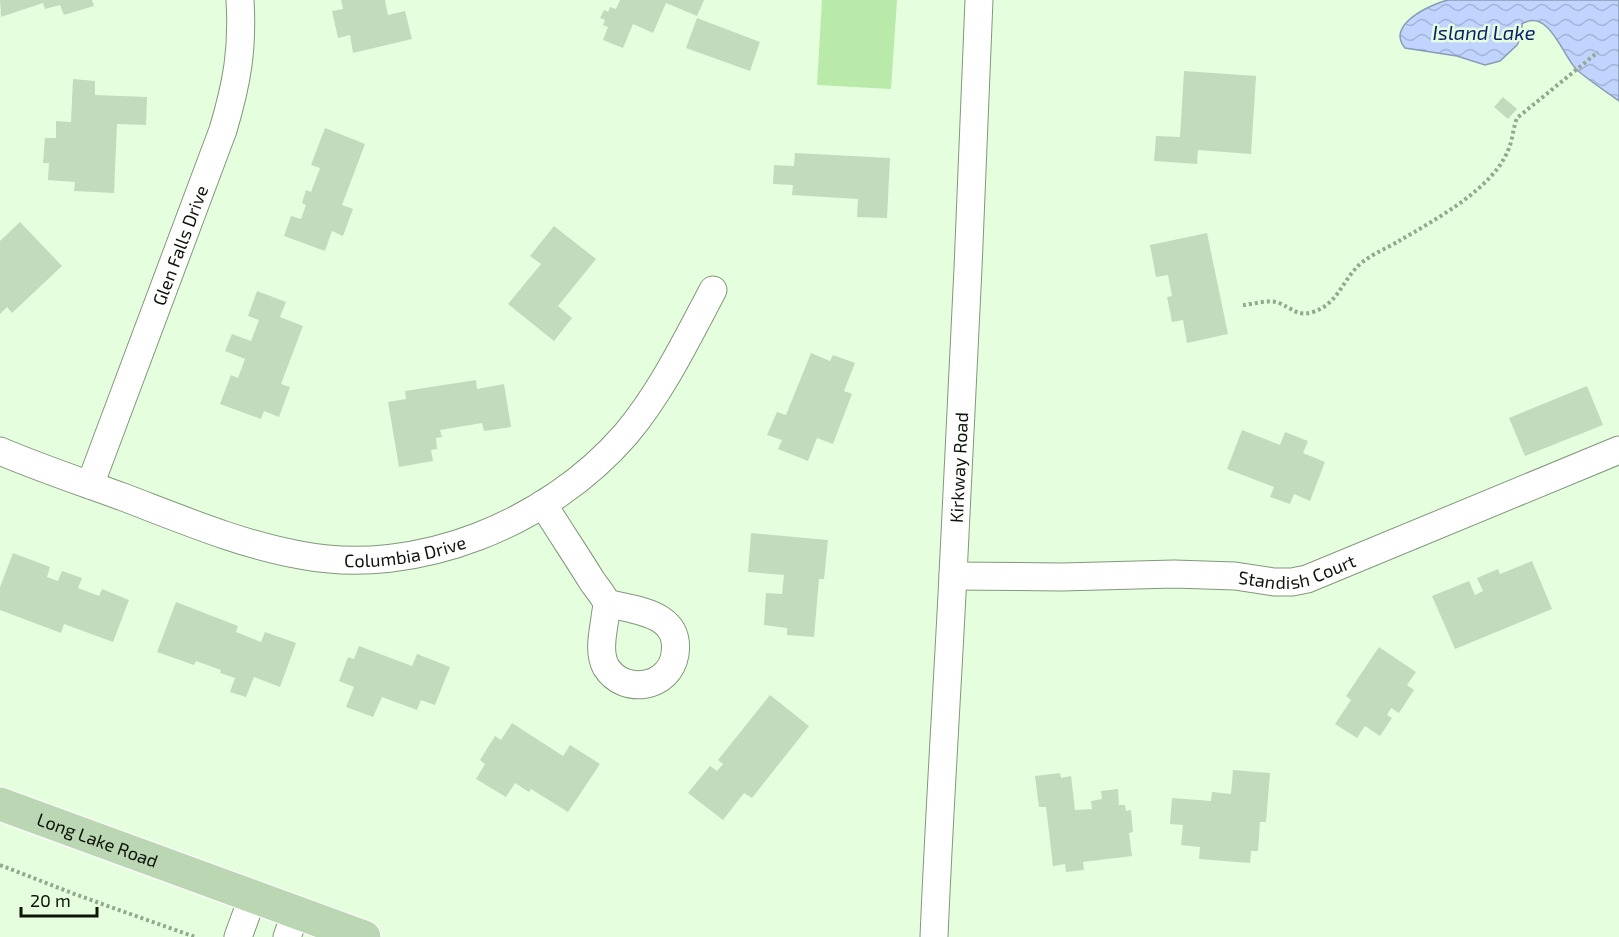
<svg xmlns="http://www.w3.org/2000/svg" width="1619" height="937" viewBox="0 0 1619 937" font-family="'Exo 2',sans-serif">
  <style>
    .pitch { fill: #b9eaaa }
    .water { fill: url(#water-waves); stroke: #8b9bb6; stroke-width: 1.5 }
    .building { fill: #c3dbbc }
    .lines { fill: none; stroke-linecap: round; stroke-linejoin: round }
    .minor-casing { stroke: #82977b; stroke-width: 29 }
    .major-casing { stroke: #fff; stroke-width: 35 }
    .path { stroke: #94a78f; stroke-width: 4; stroke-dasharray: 3 3; stroke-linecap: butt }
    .minor { stroke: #fff; stroke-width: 27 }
    .major { stroke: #bbd6b2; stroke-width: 33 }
    .labels { text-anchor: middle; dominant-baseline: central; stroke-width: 5; stroke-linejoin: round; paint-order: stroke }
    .street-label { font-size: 18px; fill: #0d150a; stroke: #e5fede }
    .water-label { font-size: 20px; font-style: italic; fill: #0b1f6b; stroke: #e5fede }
  </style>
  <defs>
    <pattern id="water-waves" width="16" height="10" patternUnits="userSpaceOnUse" patternTransform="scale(1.5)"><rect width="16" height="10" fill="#c1d4ff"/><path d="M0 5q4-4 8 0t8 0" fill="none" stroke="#a5b5d9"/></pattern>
  </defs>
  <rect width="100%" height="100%" fill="#e5fede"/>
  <path class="pitch" d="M822,0h75l-6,89 -74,-4z"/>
  <path class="water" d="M1448,0h171v101c-14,-10 -29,-20 -42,-31 -14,-13 -28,-63 -55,-46v11l-5,10 -17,16 -15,4 -28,-9 -52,-8c-20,-23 26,-44 43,-48z"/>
  <path class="building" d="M0,0h92l2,6 -30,9 -4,-10 -15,4 -2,-6 -42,14z
    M341,0h44l3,15 17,-4 7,28 -59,14 -3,-18 -12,3 -6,-27 11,-2z
    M620,0h84l-7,16 -31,-13 -13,30 -20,-9 -10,24 -20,-8 5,-13 -5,-2 2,-5 -5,-2 4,-8 4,2 2,-5 6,2z
    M697,18l63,24 -10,29 -64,-23z
    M1184,71l72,5 -5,78 -53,-4 -1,14 -43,-3 2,-25 24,1z
    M73,79l22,2v14l52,2 -1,28 -29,-1 -3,69 -40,-2 1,-9 -27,-2 1,-17h-6l2,-25h11v-17l15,1z
    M1503,97l14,12 -9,10 -14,-12z
    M325,128l40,16 -23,61 11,4 -10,27 -11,-5 -7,20 -41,-15 7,-20 10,3 5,-14 -4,-2 4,-13 5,2 9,-24 -9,-3z
    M795,153l95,5 -3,60 -30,-1 1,-18 -66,-4 1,-10 -20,-1 1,-19 20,1z
    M20,222l42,44 -50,47 -5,-6 -7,7v-73z
    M554,226l42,33 -38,47 14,12 -18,23 -46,-37 33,-40 -11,-8z
    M1207,233l21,101 -41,9 -4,-23 -11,2 -5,-25 5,-1 -4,-21 -12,2 -6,-32z
    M257,291l29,11 -6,15 23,9 -22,58 9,3 -11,30 -15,-6 -3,8 -41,-15 11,-29 7,3 7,-19 -20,-8 7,-17 19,7 8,-21 -11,-4z
    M811,353l19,8 3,-6 22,8 -11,28 8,3 -19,50 -16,-6 -9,23 -30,-12 4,-9 -15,-5 10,-23 9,3z
    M476,380l1,9 27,-5 7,43 -27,4 -2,-8 -42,7 2,7 -6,1 1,11 -6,1 2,11 -34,6 -11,-65 18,-3 -1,-8z
    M1587,386l16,39 -78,31 -16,-38z
    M1242,430l38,15 5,-13 23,9 -5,12 22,9 -15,39 -16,-7 -4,10 -20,-7 4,-10 -47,-18z
    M751,533l77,7 -4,39h-5l-5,58 -27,-2v-7l-23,-3 2,-32 16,1 2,-19 -36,-3z
    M13,553l37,14 -3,10 11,4 4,-10 20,7 -4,10 21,8 3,-7 27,11 -16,42 -49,-18 -3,9 -61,-23v-23z
    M1532,561l20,48 -97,40 -23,-53 37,-15 6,14 8,-4 -6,-13 21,-9 2,5z
    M176,602l62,24 -2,6 25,10 4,-10 31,11 -16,44 -26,-10 -8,20 -16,-5 5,-14 -15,-5 1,-3 -25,-9 -2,4 -37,-13z
    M359,646l53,20 5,-12 33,13 -15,38 -14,-5 -4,10 -35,-13 -9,20 -27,-10 8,-20 -15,-6 9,-24 6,2z
    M1379,647l37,25 -9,13 7,5 -15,23 -8,-5 -4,7 5,3 -12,18 -15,-10 -8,12 -22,-14 16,-24 -5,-4z
    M770,695l39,31 -57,72 -8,-5 -21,27 -35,-27 22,-27 7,5 6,-7 -5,-4z
    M512,723l51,33 7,-11 30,19 -32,48 -37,-23 -2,3 -14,-9 -9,14 -30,-18 9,-15 -5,-4 15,-24 6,4z
    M1233,770l37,3 -4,49h-6l-2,29h-7l-1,12 -51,-4 1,-12 -19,-2 2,-20 -13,-1 2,-26 39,3 1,-9 19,2z
    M1060,773l1,5 10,-2 4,34 17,-1 -1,-8 11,-2 -1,-8 17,-2 1,16h6l1,6 5,-1 2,22 -4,1 3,23 -49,6 1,8 -18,2 -1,-8 -12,2 -7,-59h-7l-4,-31z"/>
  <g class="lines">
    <g class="minor-casing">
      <g id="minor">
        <path id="s1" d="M0,451c40,17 82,31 123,46 58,22 116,47 177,58 117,23 249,-32 326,-121 36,-43 61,-95 87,-144"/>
        <path id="s2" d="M90,485l133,-355c14,-47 20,-81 17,-130"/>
        <path d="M543,504c16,26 33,51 49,77 4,6 13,16 15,23 0,4 -2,10 -2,14 -2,15 -7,34 1,49 18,29 64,21 69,-13 6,-42 -40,-43 -68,-51"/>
        <path id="s3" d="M953,576l109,1 112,-3 61,2 39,6h18l15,-3 312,-129"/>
        <path d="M238,937l15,-41"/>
        <path d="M287,937l9,-25"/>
        <path id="s4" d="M934,937c5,-121 13,-242 19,-362 10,-192 19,-383 26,-575"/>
      </g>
    </g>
    <g class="major-casing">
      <g id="major">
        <path id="s5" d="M0,804l364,133"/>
      </g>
    </g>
    <path class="path" d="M1243,305c11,-1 26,-6 36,-2 13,5 18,14 34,9 24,-8 28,-28 44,-45 9,-10 30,-19 42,-26 35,-21 95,-52 110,-93 4,-10 4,-20 8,-30l81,-66
      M0,865l77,30 118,42"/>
    <use href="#minor" class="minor"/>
    <use href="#major" class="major"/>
  </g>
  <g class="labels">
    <g class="street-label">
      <text stroke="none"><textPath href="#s2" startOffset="256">Glen Falls Drive</textPath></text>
      <text stroke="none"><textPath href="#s4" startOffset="470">Kirkway Road</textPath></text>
      <text stroke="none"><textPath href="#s1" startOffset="424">Columbia Drive</textPath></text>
      <text stroke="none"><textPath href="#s3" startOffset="346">Standish Court</textPath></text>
      <text stroke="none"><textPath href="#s5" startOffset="104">Long Lake Road</textPath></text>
    </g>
    <g class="water-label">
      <text x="1484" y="32">Island Lake</text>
    </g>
  </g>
  <path d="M21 907v9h76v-9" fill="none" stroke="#0d150a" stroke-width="3"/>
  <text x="30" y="907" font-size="18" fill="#0d150a" stroke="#e5fede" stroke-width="4.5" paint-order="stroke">20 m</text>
</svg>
